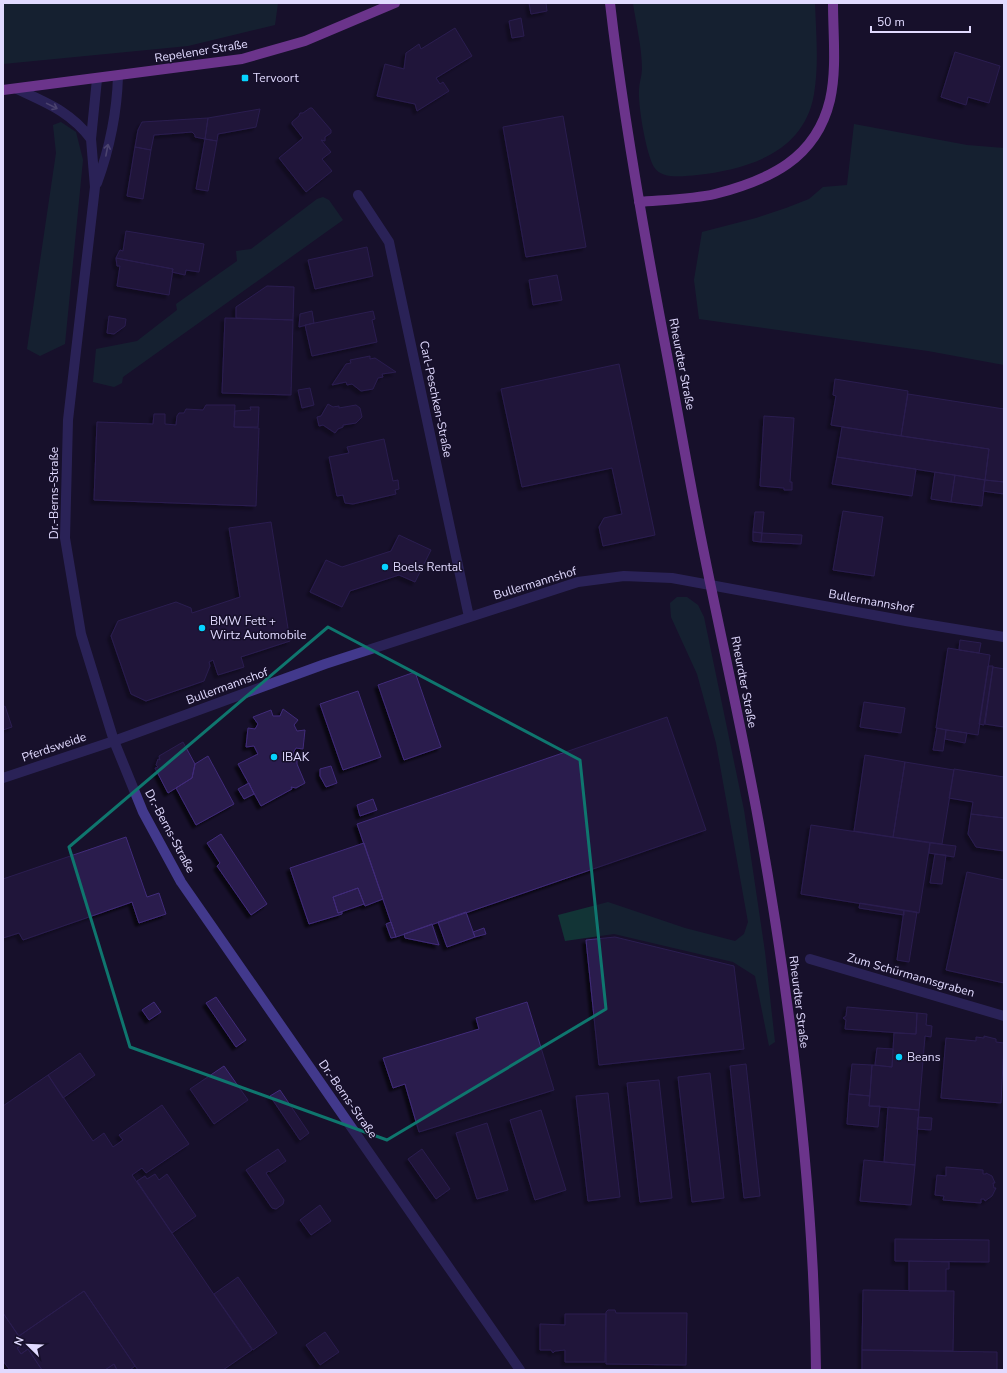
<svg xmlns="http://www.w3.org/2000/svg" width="1007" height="1373" viewBox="0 0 1007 1373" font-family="'Nunito Sans',sans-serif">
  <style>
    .green { fill: #123436 }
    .building { fill: #291b4d; stroke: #412c7a; filter: url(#shadow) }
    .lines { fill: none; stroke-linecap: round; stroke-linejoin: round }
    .minor { stroke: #42398c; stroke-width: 10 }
    .major { stroke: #d061ff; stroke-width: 10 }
    .oneway { stroke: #8a81c0 }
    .marked { fill: none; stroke: #0f766e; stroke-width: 3; stroke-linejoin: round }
    .poi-dot { fill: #06d3ff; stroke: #17102b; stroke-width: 1.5 }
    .labels { text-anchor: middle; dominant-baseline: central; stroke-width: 3; stroke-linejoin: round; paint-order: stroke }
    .street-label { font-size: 12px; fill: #e1daff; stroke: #17102b }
    .poi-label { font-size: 12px; fill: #e1daff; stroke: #17102b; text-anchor: start }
  </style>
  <defs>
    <filter id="shadow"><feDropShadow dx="-3.5" dy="3.5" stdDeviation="1" flood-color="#0009"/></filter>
  </defs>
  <rect width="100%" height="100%" fill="#17102b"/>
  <path class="green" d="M3,3h275l-3,22 -87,21 -185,18z
    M633,3h182c1,30 4,61 -1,91 -10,59 -66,75 -117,81 -13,1 -35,5 -43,-8 -8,-14 -16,-61 -15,-77 0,-7 3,-14 3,-21 0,-22 -6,-45 -9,-66z
    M61,122l15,10 7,28 -18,184 -25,12 -13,-7 29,-196 -3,-28z
    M854,124l113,21 37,3v217l-76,-14 -229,-32 -5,-39 8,-48 54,-14 30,-10 23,-9 14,-12 24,-2z
    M323,197l6,3 14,20 -220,157 -1,6 -8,4 -21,-5 3,-33 41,-8 40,-31 -1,-6 61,-43 -1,-10 15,-2 66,-50z
    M677,597h10l11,8 6,12 40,193 21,142 10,90 -6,4 -14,-70 -22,-14 -119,-28 -49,7 -7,-26 50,-13 77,26 50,13 9,-7 4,-12 -32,-179 -19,-69 -26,-57 -1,-14z"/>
  <path class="building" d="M529,3h17l1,8 -16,3z
    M521,18l3,18 -12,2 -3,-17z
    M455,28l17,28 -36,22 4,6 3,-2 6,9 -32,20 -2,-7 -38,-8 8,-32 19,5 2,-16 13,-9 2,5z
    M955,52l45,14 -11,37 -21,-6 -2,8 -25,-8z
    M310,108h2l19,22v3l-6,4v4l-4,-1 10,12 -9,7 10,12 -26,21 -27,-34 24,-20 -11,-14v-2l7,-6 1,-3h3z
    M260,109l-4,18 -38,7 -1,7 -12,-2 3,-21z
    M563,116l23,131 -60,10 -23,-130z
    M208,118l-3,21 -10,-2v-2l-3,-3 -38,3 -3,15 -16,-3 3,-17 4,-8z
    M205,139l12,2 -9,50 -12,-2z
    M135,147l16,3 -8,49 -16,-3z
    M126,231l78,13 -5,28 -13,-2 -1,5 -13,-3 1,-3 -57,-11 4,-8 3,1z
    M367,247l6,29 -58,13 -7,-29z
    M116,258l57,11 -4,26 -52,-9 3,-20h-3z
    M557,275l5,25 -29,5 -4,-25z
    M267,286l27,1 -1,33 -57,-2v-11z
    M312,311l2,12 -15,4 1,-13z
    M373,311l2,8 -3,1 5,22 -65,14 -7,-31z
    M109,316l17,3 -1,7 -11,8 -7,-1z
    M225,318l68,2 -2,75 -69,-2z
    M370,356v3l5,-1 21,14 -14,2 1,3 -5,1 -5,11 -12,2 -9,-7 -5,1 -1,-3 -14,3 14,-21 5,-1 -1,-3z
    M619,364l36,171 -52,11 -4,-19 5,-9 18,-4 -10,-46 -90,19 -21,-98z
    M835,379l73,12 -7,45 -70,-11 5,-29 -3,-1z
    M310,388l4,17 -12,3 -4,-18z
    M908,394l96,15v73l-19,-2 4,-31 -88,-13z
    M328,404l5,3 6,-1v2l17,-3 4,3 2,9 -6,6 -13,2v2l-5,2 -3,4 -12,-8 -4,1 -2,-9 4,-1z
    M206,405h29l-1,22 25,1 -3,78 -162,-6 3,-78 56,2 1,-10h11v10l11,1 1,-9 2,-3h5l2,-4 17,1z
    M250,407h9l-1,20h-24l1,-16 16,-1z
    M764,416l30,2 -4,64h2v8h-8v-2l-24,-2z
    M842,427l147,22 -4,31 -148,-23z
    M384,439l9,42 5,-1 1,9 -4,1 1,4 -43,10 -8,-1 -2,-8 -6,1 -8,-39 20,-4 -2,-6z
    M837,457l79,12 -4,27 -80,-12z
    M935,472l20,3 -4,27 -20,-3z
    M955,475l30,5 -3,26 -31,-4z
    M985,480l19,2v12l-21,-3z
    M843,511l40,6 -9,59 -41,-6z
    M755,512h9l-2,21 -9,-1z
    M271,522l19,119 -49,16 3,10 -26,8 -5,-15 -4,2 1,4 -6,15 -58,20 -15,-7 -20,-58 7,-15 58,-19 15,6 1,5 48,-16 -11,-69z
    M753,532l9,1 -1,9 -8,-1z
    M762,533l40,2 -1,9 -40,-2z
    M399,535l32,15 -16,32 -16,-7 -49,16 -8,16 -32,-15 16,-32 16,7 49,-16z
    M960,640l21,3 -2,10 -20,-3z
    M948,648l42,7 -12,80 -42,-7z
    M988,666h5l-9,59 -5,-1z
    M993,667l11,2v58l-19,-3z
    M415,672l26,75 -37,13 -26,-75z
    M358,691l23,66 -38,13 -23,-66z
    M864,702l41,6 -4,25 -41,-6z
    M5,706l7,21 -9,3v-23z
    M283,709l15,11 -4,5 3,6 8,-1 -2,19 -7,-1 -3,5 4,6v5l8,19 -9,5 -5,-1 1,2 -31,17 -23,-42 20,-10 -4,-8 -8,1 2,-19 7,1 3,-5 -5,-7 18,-7 2,6h7z
    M667,717l39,113 -310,107 -39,-113z
    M937,728l9,2 -3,21 -10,-1z
    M946,730l21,3 -2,10 -20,-4z
    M183,742l12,22 -3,14 -24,15 -13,-25 3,-1 -2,-2 2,-6 2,1 -1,-4z
    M865,755l40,7 -12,75 -39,-6z
    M208,756l26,48 -38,21 -20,-37 16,-10 3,-14z
    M905,762l49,8 -12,74 -49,-7z
    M331,766l6,17 -11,4 -6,-11v-7z
    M954,769l50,8v41l-33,-4 2,-12 -24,-4z
    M249,783l5,11 -10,5 -6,-10z
    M373,799l4,11 -17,6 -3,-11z
    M971,814l33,4v33l-28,-4 -8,-13z
    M811,825l119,18 -11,70 -118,-19z
    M221,834l46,70 -16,11 -34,-49 3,-3 -13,-20z
    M126,837l21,60 12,-4 7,21 -27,9 -7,-21 -109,38 -4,-7 -16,5v-59z
    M364,843l19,56 -18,7 -7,-18 -25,9 5,16 4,-1v2l-33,10 -19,-56z
    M930,843l26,3 -2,11 -25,-4z
    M935,854l11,1 -4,29 -12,-1z
    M967,872l37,8v103l-58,-13z
    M358,888l6,16 -26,9 -5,-16z
    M860,903l44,7v5l-45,-7z
    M904,910l13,2 -8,50 -12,-2z
    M466,912l9,25 -28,10 -9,-25z
    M391,922l5,15 -5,1 -5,-14z
    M432,924l7,21 -34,-7 -1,-4z
    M484,928l2,6 -11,3 -2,-5z
    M615,937l119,29 10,83 -145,16 -13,-125z
    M216,997l30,43 -10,7 -30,-44z
    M154,1002l7,10 -12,8 -7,-10z
    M527,1002l27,88 -135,42 -14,-48 -12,4 -10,-30 96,-29 -3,-11z
    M847,1007l70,6 -1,21 -71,-5 1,-9 -3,-2 3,-2z
    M917,1013l10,1 -1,11 6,1 -1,11 -6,-1 -6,74 -50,-4 3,-41 20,2 2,-34 22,1z
    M984,1036l12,3v3l8,1 -3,60 -60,-5 5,-60 30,3v-4l8,1z
    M877,1048l16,1 -1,18 -17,-2z
    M80,1053l15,22 -32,23 -15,-23z
    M746,1064l14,132 -16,2 -14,-132z
    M852,1064l20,1 -2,31 -21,-2z
    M224,1066l24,34 -34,24 -24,-35z
    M710,1073l14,125 -32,4 -14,-125z
    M48,1075l45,66 11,-8 9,14 10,-7 -4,-5 43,-30 27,39 -43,29 -4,-5 -10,7 120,175 -29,20h-85l-54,-79 -65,45 -16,-23v-207z
    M659,1080l13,118 -32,4 -13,-119z
    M280,1090l29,43 -9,7 -30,-44z
    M608,1093l12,104 -32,4 -12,-105z
    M849,1094l21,2 -1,10h11l-2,21 -31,-3z
    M888,1107l31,3 -4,55 -31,-3z
    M541,1110l25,80 -31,10 -25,-80z
    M918,1117l14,1 -1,12 -14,-1z
    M487,1123l21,67 -31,9 -21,-66z
    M278,1149l8,12 -16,11 -1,-1 -3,2 18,27 -1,4 -7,5 -4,-1 -26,-38z
    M422,1149l28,40 -14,10 -28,-40z
    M864,1160l51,5 -4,40 -51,-4z
    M946,1167l37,3v4h3v-1l6,3 3,7h-2l1,5h2l-4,8 -7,5 -1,-2h-3v4l-38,-3 1,-4 -9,-1 2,-20 9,1z
    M155,1174l4,6 8,-6 29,42 -24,17 -35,-52 8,-5 2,3z
    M320,1205l11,16 -20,14 -11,-15z
    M895,1239l94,1v22l-94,-1z
    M909,1261l40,1v7h-3v22h-37z
    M238,1277l39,56 -24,17 -39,-56z
    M863,1290l91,1 -1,60 -91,-1z
    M84,1291l51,75 -5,4h-13l-3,-6 -9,6h-63l-14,-21 -7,5 -4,-6 7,-4 -5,-8z
    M608,1310h7l1,3h71l-1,52 -80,-1v-52z
    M3,1313l21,31 -7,4 4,6 7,-5 14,21h-32l-7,-9z
    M565,1314h41l-1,48h-40v-12l-10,1 -2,2 -2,-3h-11v-26l25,1z
    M325,1332l14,20 -19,13 -14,-20z
    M862,1350l135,2v18h-135z
    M114,1364l3,6h-12z"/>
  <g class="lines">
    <path class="minor" d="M97,79l-6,60 4,48 -27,233 -3,118 16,96 33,107 29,71 38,70 339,488
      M17,89c30,14 54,23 74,50
      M97,183c12,-33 20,-71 21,-107
      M358,195l31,47 80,375
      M3,778l111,-37 211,-77 253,-82 46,-6 48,2 234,43 98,16
      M810,959l194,57"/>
    <path class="major" d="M610,3c13,113 33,225 54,336 14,73 26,146 41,219 18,89 38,177 54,266 32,180 55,363 57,546
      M3,90l239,-31 63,-18 90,-38
      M639,202c22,-2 55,-3 76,-8 54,-14 101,-35 115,-94 7,-31 3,-65 3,-97"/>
  </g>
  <defs><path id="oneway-shaft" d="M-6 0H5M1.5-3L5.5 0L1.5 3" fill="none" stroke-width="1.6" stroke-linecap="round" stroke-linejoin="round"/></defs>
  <g class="oneway">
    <use href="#oneway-shaft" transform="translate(52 106) rotate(26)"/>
    <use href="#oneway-shaft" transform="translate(107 150) rotate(-79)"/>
  </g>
  <path d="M0 0H1007V1373H0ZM328,627l252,133 26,249 -219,131 -257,-93 -61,-200z" fill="#17102b" fill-opacity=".55" fill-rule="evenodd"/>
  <path class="marked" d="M328,627l252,133 26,249 -219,131 -257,-93 -61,-200z"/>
  <g class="poi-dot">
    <rect x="241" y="74" width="8" height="8" rx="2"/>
    <circle cx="385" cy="567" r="4"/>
    <circle cx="202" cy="628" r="4"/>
    <circle cx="274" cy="757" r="4"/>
    <circle cx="899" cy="1057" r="4"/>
  </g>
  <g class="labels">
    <g class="street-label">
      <text transform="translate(201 51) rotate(-9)">Repelener Straße</text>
      <text transform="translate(682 364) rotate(79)">Rheurdter Straße</text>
      <text transform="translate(436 399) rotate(78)">Carl-Peschken-Straße</text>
      <text transform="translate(54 493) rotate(-90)">Dr.-Berns-Straße</text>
      <text transform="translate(535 583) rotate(-17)">Bullermannshof</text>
      <text transform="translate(871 601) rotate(10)">Bullermannshof</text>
      <text transform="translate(744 682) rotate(79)">Rheurdter Straße</text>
      <text transform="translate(227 686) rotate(-20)">Bullermannshof</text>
      <text transform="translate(54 747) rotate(-19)">Pferdsweide</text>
      <text transform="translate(170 831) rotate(62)">Dr.-Berns-Straße</text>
      <text transform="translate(911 975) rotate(16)">Zum Schürmannsgraben</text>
      <text transform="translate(799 1002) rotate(83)">Rheurdter Straße</text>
      <text transform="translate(348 1099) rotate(55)">Dr.-Berns-Straße</text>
    </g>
    <g class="poi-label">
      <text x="253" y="78">Tervoort</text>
      <text x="393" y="567">Boels Rental</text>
      <text x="210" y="621">BMW Fett +<tspan x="210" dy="14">Wirtz Automobile</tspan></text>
      <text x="282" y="757">IBAK</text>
      <text x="907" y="1057">Beans</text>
    </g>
  </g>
  <rect width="1007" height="1373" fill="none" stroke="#e1daff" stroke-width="8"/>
  <g transform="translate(28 1345) rotate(293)" stroke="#17102b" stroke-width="3" paint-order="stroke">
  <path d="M0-3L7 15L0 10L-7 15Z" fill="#e1daff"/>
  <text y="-6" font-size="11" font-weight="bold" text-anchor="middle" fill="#e1daff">N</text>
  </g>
  <path d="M871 26v6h99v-6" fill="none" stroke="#e1daff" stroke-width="2"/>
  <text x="877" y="26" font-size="12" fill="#e1daff" stroke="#17102b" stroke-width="3" paint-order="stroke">50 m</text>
</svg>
